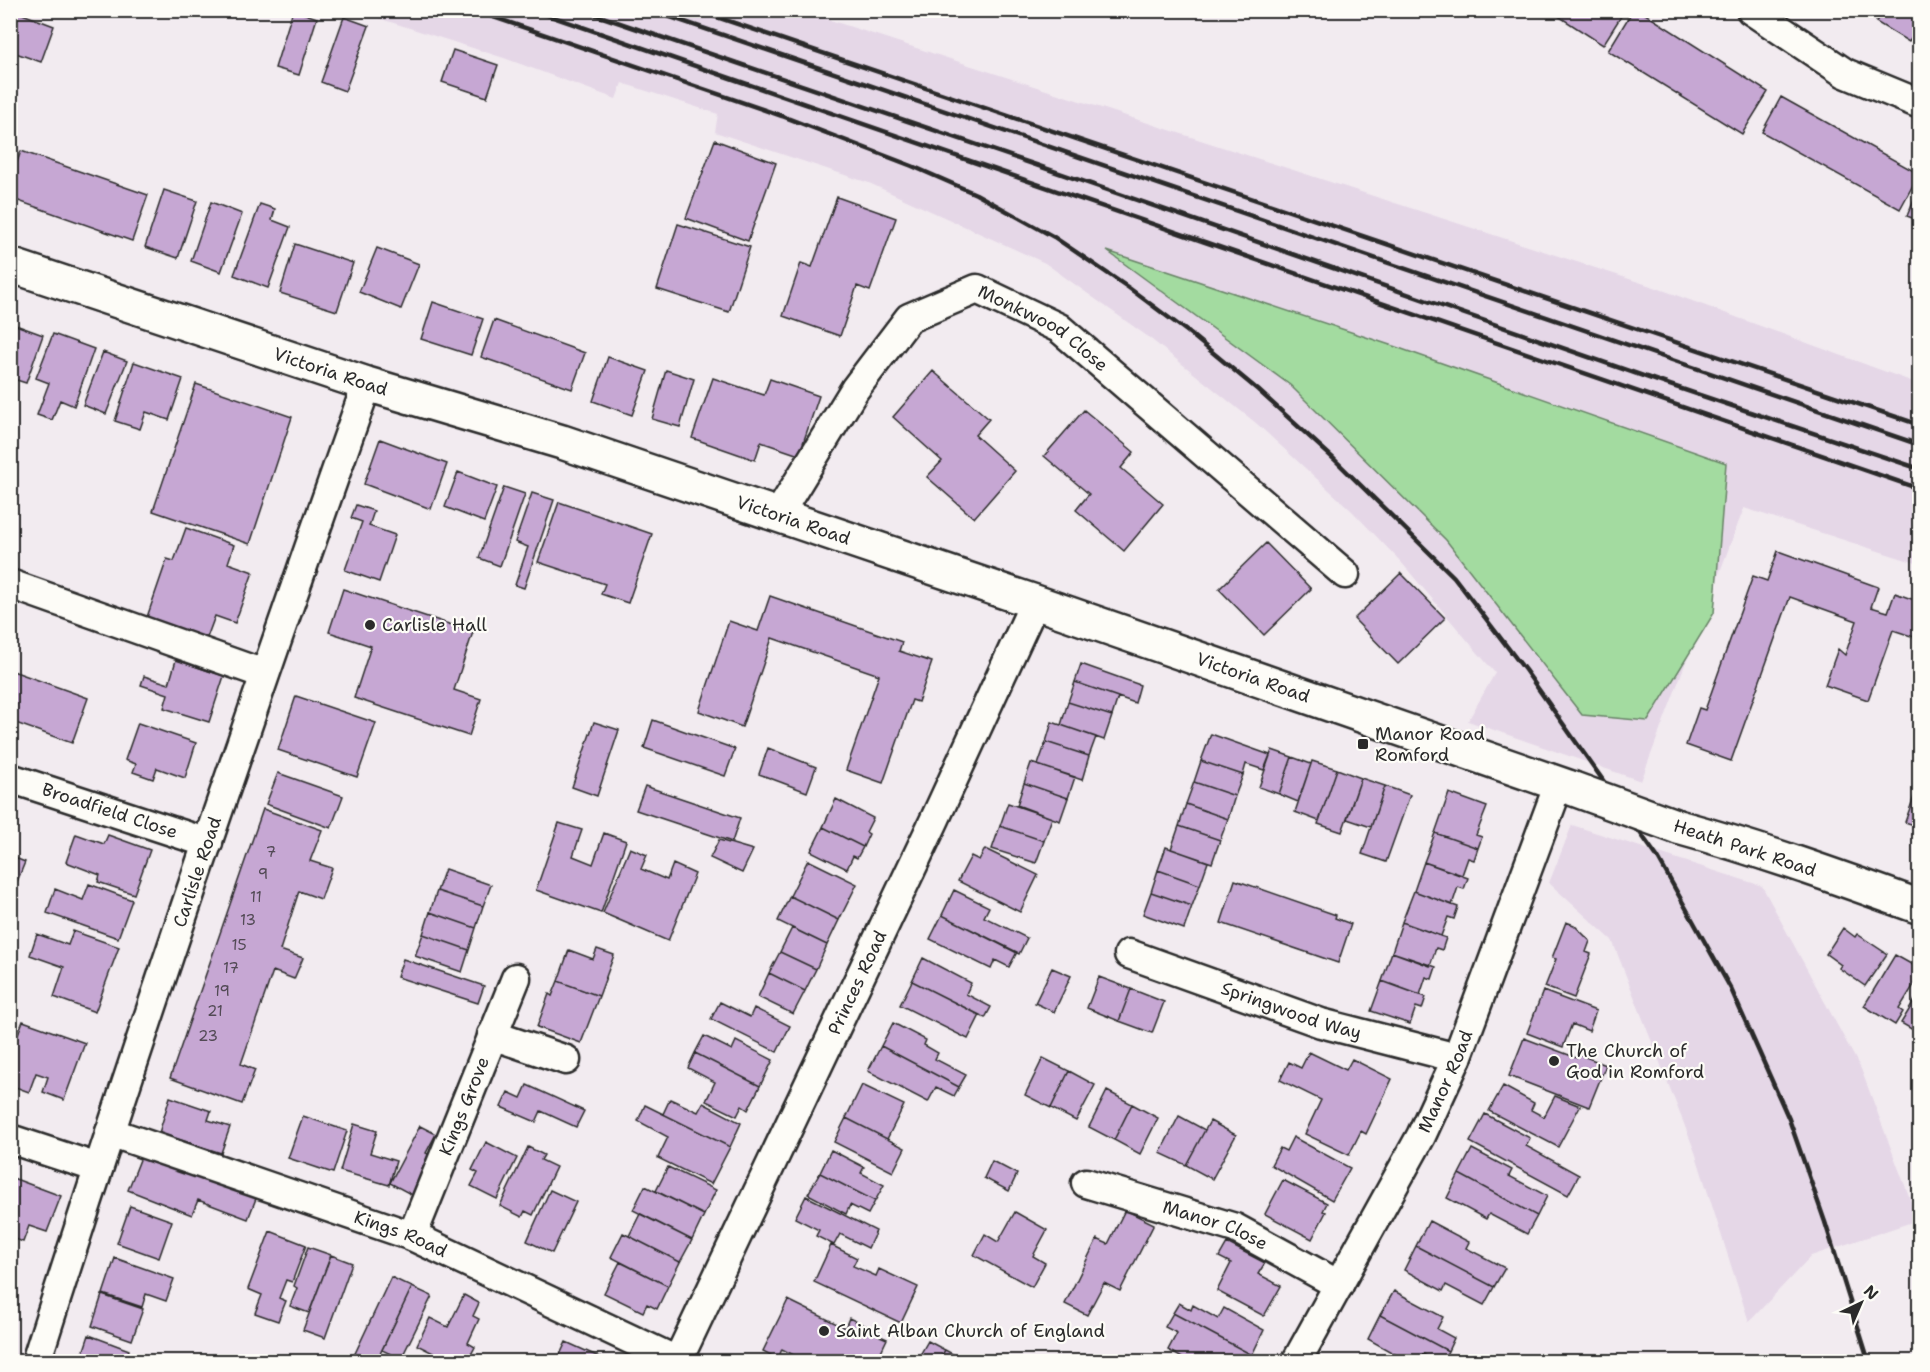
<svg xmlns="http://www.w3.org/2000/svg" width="1930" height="1372" viewBox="0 0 1930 1372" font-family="'Shantell Sans',sans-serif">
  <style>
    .built { fill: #e5d7e7 }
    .green { fill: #a3dba0; stroke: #678366; stroke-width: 1.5 }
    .building { fill: #c6a7d3; stroke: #2b2b2b; stroke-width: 1.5 }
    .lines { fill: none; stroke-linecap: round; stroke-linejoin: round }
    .street-casing { stroke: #2b2b2b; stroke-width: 33 }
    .secondary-casing { stroke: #2b2b2b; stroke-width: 38 }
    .street { stroke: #fdfcf7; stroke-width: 28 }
    .secondary { stroke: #fdfcf7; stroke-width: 33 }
    .rail { stroke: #2b2b2b; stroke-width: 4.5 }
    .secondary-bridge-casing { stroke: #2b2b2b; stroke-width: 38; stroke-linecap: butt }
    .secondary-bridge { stroke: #fdfcf7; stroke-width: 33 }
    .poi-dot { fill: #2b2b2b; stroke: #fdfcf7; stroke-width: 2 }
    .labels { text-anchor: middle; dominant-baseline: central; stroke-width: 4.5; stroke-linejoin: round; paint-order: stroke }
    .number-label { font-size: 15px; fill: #524a55 }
    .street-label { font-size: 18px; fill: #2b2b2b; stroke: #fdfcf7 }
    .poi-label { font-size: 18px; fill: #2b2b2b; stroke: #fdfcf7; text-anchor: start }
  </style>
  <rect width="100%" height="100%" fill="#f2ebf0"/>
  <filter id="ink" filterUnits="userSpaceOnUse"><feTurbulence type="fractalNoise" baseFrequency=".0167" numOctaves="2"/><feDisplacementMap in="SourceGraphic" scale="12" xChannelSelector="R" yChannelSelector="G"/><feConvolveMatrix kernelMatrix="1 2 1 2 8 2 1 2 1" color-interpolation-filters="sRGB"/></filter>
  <g filter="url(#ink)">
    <path class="built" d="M716,10l27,10 4,-9h55l852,276 265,97v180l-175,-56 -103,273 -173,-60 27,-48 -94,-111 -49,-51 -96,-88 -109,-87 -102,-73 -176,-80 -154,-51 3,-18 -96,-31 -6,16 -112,-41 -148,-47z
      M1572,825l190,61 99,183 57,151 -107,36 -62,66 -54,-170 -83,-212 -63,-57z"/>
    <path class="green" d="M1107,251l289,96 330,116 -12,150 -66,108 -66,-6 -136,-175 -156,-155z"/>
    <path class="building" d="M293,10l24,8 -18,57 -24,-7z
      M1549,10h76l-22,35z
      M1633,10h6l129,82 -26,42 -134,-83z
      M1883,10h37v15l-11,17 -33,-20z
      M17,12l37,14 -13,36 -31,-11v-22z
      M344,17l25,9 -24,65 -24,-9z
      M453,50l45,15 -11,32 -45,-15z
      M1781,97l138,77 -19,35 -138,-77z
      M715,140l61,23 -28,78 -62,-23z
      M21,151l127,44 -16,46 -122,-43v-17z
      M1920,185v36l-13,-5z
      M164,190l33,11 -19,57 -33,-11z
      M837,197l59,21 -26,73 -13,-5 -17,50 -57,-20 18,-53 11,4z
      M211,202l31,12 -21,58 -30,-11z
      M260,204l15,5 -3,11 18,7 -22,61 -34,-13z
      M678,224l72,23 -21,65 -72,-23z
      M295,244l58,19 -16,48 -57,-18z
      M377,248l42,16 -18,45 -42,-17z
      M433,302l50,17 -12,36 -50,-16z
      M494,320l91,33 -13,36 -91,-32z
      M13,324l30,11 -17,48 -16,-5v-46z
      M53,334l41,15 -20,57 -14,-6 -8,20 -15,-5 12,-32 -13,-5z
      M103,352l24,9 -21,53 -23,-9z
      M608,357l40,14 -16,44 -39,-14z
      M134,362l49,17 -14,41 -23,-8 -6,17 -25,-8z
      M666,370l28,9 -14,48 -28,-8z
      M933,371l56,48 -14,16 40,36 -41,47 -47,-41 15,-16 -49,-44z
      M713,378l51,17 6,-16 49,17 -20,59 -38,-13 -6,18 -63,-22z
      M196,384l96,33 -42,127 -97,-33z
      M1084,410l50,42 -13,16 42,36 -39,47 -48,-41 13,-16 -45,-38z
      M380,439l67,25 -16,45 -67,-25z
      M458,472l39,15 -13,35 -39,-15z
      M504,487l21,7 -25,72 -21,-8z
      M532,493l22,7 -30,88 -9,-3 13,-38 -13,-5z
      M559,502l93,32 -24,69 -27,-9 4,-10 -67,-22z
      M356,505l18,6 -5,15 26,9 -16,47 -34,-12 17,-48 -11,-4z
      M186,528l48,17 -6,18 25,9 -18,51 -20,-7 -10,27 -60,-20 22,-64 7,2z
      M1266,543l45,46 -47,46 -45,-46z
      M1778,551l100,36 -7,20 17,5 7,-19 25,9v37l-27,-9 -25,70 -43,-15 13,-36 7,6 12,-34 -67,-24 -59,164 -45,-16 13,-37 6,2 48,-134 14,5z
      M1401,573l44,45 -47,46 -44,-45z
      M343,589l130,43 -19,58 27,9 -12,37 -115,-38 17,-52 -42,-14z
      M770,596l132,46 -3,9 33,11 -14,40 -6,-2 -29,83 -37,-13 33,-95 -107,-37 -30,89 -43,-16 30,-90 29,10z
      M176,660l48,16 -15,46 -45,-14 4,-14 -27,-9 3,-9 25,8z
      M1081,664l59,21 -5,18 -60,-21z
      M10,670l78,28 -16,45 -62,-22z
      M1075,682l43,15 -6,19 -44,-14z
      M296,696l80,27 -19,54 -79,-27z
      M1068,702l44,14 -8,24 -43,-15z
      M653,720l82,29 -10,27 -81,-28z
      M594,722l25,8 -22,66 -25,-9z
      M1052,722l44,15 -7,19 -43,-14z
      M138,723l58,20 -11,35 -28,-10 -4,11 -20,-7 3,-8 -11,-4z
      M1211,734l59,21 -6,15 -18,-6 -3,11 -42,-14z
      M1046,742l43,14 -7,24 -44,-15z
      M768,748l48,19 -9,25 -48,-18z
      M1272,750l20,7 -13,37 -20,-7z
      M1292,757l19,7 -13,38 -19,-8z
      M1201,761l42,14 -8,21 -41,-14z
      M1312,761l25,8 -18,52 -24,-9z
      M1031,763l44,14 -7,21 -44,-15z
      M1337,769l24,9 -19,54 -24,-8z
      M278,773l65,23 -12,32 -65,-24z
      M1361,778l24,8 -14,41 -24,-8z
      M1920,780v47l-15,-5z
      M1194,782l41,14 -7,23 -42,-15z
      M1024,783l44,15 -8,23 -43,-16z
      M645,786l95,32 -8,24 -96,-32z
      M1385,786l25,9 -24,67 -24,-8z
      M1449,793l38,14 -11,28 6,2 -4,11 -43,-15z
      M836,799l37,19 -7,14 3,2 -6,13 -40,-20z
      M1008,803l44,15 -8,23 -44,-15z
      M1186,804l42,15 -8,21 -41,-14z
      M263,809l59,21 -12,31 22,7 -11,31 -22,-8 -19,59 23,8 -9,21 -21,-8 -32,93 14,6 -13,34 -72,-26z
      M559,823l23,7 -9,26 20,8 11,-31 22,8 -25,72 -65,-23z
      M1000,826l44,15 -8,22 -44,-14z
      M1179,826l41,14 -8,23 -41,-14z
      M823,827l40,20 -6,11 -4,-2 -6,13 -36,-18z
      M1435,833l43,15 -4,12 -6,-2 -6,17 -38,-13z
      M76,834l28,10 4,-9 42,15 -16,44 -36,-12 2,-7 -34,-13z
      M719,840l34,10 -11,23 -32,-15z
      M1166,847l42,15 -8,23 -42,-15z
      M630,848l17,7 -6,14 26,11 6,-16 22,10 -27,67 -65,-28z
      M985,849l53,26 -18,37 -62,-31 13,-25 8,4z
      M10,856l15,6 -15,37z
      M808,860l49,24 -18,36 -49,-24z
      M1424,862l44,16 -4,11 -6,-2 -6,18 -38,-14z
      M445,869l46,16 -8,21 -46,-15z
      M1158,870l42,15 -8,21 -41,-14z
      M1235,880l101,35 -1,3 16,6 -13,39 -117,-40z
      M89,884l43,16 -14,38 -71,-25 8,-24 28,11z
      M954,890l35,17 -5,10 43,21 -8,16 -77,-39z
      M437,891l46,15 -7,22 -46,-16z
      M1414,891l44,16 -4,12 -6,-2 -7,19 -39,-14z
      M1151,892l41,14 -8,23 -41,-15z
      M790,896l49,24 -12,25 -49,-24z
      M430,912l46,16 -7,22 -46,-16z
      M942,915l75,37 -8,15 -14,-7 -4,9 -61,-30z
      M1402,922l44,16 -4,12 -6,-2 -6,18 -38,-14z
      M1566,922l8,3 16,16 -4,11 5,2 -17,44 -29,-11 11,-28 -4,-1z
      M792,928l35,17 -11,24 -36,-17z
      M1843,928l12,9 2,-3 30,20 -22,32 -26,-18 2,-3 -15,-11z
      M73,931l46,16 -24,65 -41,-15 10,-30 -34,-12 7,-21 31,11z
      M423,934l46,16 -7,22 -47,-16z
      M597,949l17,6 -15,41 -41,-15 11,-31 24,9z
      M780,952l36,17 -11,22 -36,-18z
      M1392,952l44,15 -4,12 -6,-2 -6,18 -38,-14z
      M1895,955l25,14v6l-21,34 4,3 -8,13 -31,-19z
      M923,958l48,25 -5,11 25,13 -6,11 -73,-37z
      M403,959l81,27 -6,17 -81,-26z
      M1052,968l19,8 -17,36 -19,-9z
      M769,973l36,18 -12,23 -35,-17z
      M1099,977l32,12 -12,32 -32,-13z
      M558,981l41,15 -18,47 -44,-16 12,-33 3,2z
      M912,981l68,34 -12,24 -68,-34z
      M1382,981l44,16 -4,12 -6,-2 -6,17 -39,-13z
      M1131,989l33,13 -12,31 -33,-12z
      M1543,991l53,20 -7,20 -17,-7 -9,23 -36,-14z
      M1920,992v42l-19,-11z
      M720,1002l30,15 4,-9 36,18 -13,26 -66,-33z
      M23,1021l62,22 -21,57 -21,-8 5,-15 -12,-4 -7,19 -19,-7v-31z
      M893,1023l33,17 -2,5 14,8 -3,6 31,16 -7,12 -78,-41z
      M704,1036l28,14 4,-9 37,19 -13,26 -65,-33z
      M1524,1038l53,20 1,-4 28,11 -17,42 -80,-31z
      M881,1046l78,41 -5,9 -18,-9 -8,15 -60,-31z
      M1309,1052l37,18 6,-11 40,20 -26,55 -5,-3 -12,24 -44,-21 16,-34 -41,-20 9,-18 12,6z
      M695,1053l65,33 -12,24 -6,-4 -5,10 -31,-15 9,-19 -27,-14z
      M1043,1058l26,13 -18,37 -26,-13z
      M1069,1071l26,14 -19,36 -25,-13z
      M527,1085l57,26 -8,16 -35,-16 -5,11 -35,-15 7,-15 13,6z
      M862,1085l42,20 -17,34 -41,-21z
      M1503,1086l31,17 -3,7 13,7 11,-21 25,10 -22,41 -69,-36z
      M1107,1091l25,13 -18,36 -25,-13z
      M170,1097l41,14 -3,9 22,7 -9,26 -62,-20z
      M670,1099l28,13 5,-9 38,20 -11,24 -67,-33z
      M1132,1104l26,14 -18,36 -26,-14z
      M645,1105l85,42 -19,37 -53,-26 10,-21 -30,-16z
      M1485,1114l45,24 -4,8 53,29 -11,20 -98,-53z
      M303,1116l44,15 -14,42 -45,-15z
      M1179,1116l26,14 -19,35 -26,-12z
      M846,1118l59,30 -12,24 -59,-30z
      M1210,1121l26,14 -24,44 -26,-14z
      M354,1124l23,7 -7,22 26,8 -7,24 -49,-14z
      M420,1126l16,8 -10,19 10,5 -20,39 -26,-14z
      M1293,1137l57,31 -18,32 -61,-35 9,-17 6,3z
      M486,1142l31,16 -20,41 -26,-13 7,-13 -6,-3z
      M528,1147l16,8 -3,5 15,7 -23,48 -8,-4 -3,6 -22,-11z
      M1472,1149l40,21 -3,6 38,20 -10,20 -78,-42z
      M831,1150l33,17 -3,6 23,12 -9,16 -55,-28z
      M143,1152l114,44 -9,23 -50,-19 -6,15 -64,-25z
      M992,1161l25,13 -8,17 -25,-13z
      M668,1167l48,23 -12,25 -48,-24z
      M820,1173l55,28 -7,13 -18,-9 -4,9 -38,-20z
      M1459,1174l78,42 -10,18 -38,-20 -3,5 -39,-21z
      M10,1177l51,19 -14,36 -18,-6 -6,16 -13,-5z
      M1283,1180l44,23 -4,8 3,1 -14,27 -47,-25z
      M645,1186l59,29 -12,25 -59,-30z
      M550,1190l26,12 -24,51 -25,-12z
      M806,1196l70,35 -8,17 -28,-14 -6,11 -18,-9 3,-6 -24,-12z
      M130,1206l42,15 -13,37 -42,-15z
      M1125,1210l29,14 -34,67 -16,-8 -17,32 -22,-11 32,-65 11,5z
      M1015,1212l32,18 -14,26 12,7 -13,24 -58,-32 11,-21 13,8z
      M640,1214l52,26 -12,22 -51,-26z
      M1429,1221l40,21 -3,6 39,20 -11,19 -78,-41z
      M270,1231l36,14 -14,37 -6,-2 -7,18 7,3 -8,20 -23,-8 7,-18 -14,-6z
      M623,1233l57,29 -12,24 -57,-29z
      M1227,1243l38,20 -7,11 23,12 -17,30 -47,-25 14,-28 -12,-6z
      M831,1245l26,13 -4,8 23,10 3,-7 39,18 -17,36 -87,-41z
      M1416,1246l78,41 -10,18 -38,-20 -3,6 -39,-21z
      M308,1247l23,8 -22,58 -19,-7 7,-18 -3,-2z
      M331,1255l21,8 -27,75 -22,-8z
      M115,1258l59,21 -8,22 -20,-7 -4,13 -39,-13z
      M620,1262l48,24 -11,23 -10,-5 -4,8 -39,-19z
      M391,1277l21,10 -36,75h-25z
      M412,1287l20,9 -31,63 -19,-9z
      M1394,1291l49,26 -6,12 17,9 -6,13 -68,-36z
      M102,1295l41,14 -11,31 -40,-14z
      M464,1295l15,8 -6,13 6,3 -11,24 7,4 -8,15h-23l1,-3 -28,-14 13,-27 18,9z
      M788,1300l57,28 4,-10 32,15 -1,3 7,3 -11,23h-69l-25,-13 -4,10 -15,-8z
      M1179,1303l12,7 2,-5 25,14 6,-11 40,22 -12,25 -79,-42z
      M1173,1313l79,42 -4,7h-59l-21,-12 9,-17 -12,-6z
      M1380,1315l68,36 -6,11h-4l-15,-8 -5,8h-9l-41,-23z
      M89,1335l40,15 -4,12h-37l-7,-3z
      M928,1341l17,9 -7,12h-22z
      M566,1342l42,19v1h-44l-6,-3z
      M945,1350l17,9 -1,3h-23z"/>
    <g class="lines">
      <g class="street-casing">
        <g id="street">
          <path d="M1751,10l94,63 75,31"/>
          <path id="s1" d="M778,515l77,-126 54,-71 68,-29 82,39 286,246"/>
          <path d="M10,584l254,90"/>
          <path id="s2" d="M10,778l198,65"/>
          <path id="s3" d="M1129,954l192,69 136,35"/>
          <path d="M492,1035l74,25"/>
          <path id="s4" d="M110,1132l302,104 267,126"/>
          <path d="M10,1139l88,29"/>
          <path id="s5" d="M1086,1183l149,45 104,57"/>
          <path id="s6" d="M412,1236l104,-258"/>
          <path id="s7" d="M36,1362c104,-328 216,-654 331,-978"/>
          <path id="s8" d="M677,1362l257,-541 101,-219"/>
          <path id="s9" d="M1296,1362l125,-226 36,-78 102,-274"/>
        </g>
      </g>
      <g class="secondary-casing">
        <g id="secondary">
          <path id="s10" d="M10,265l357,119 195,58 473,160 536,186"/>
          <path d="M1678,827c81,22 162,51 242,80"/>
        </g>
      </g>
      <use href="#street" class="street"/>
      <use href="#secondary" class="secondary"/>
      <path class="rail" d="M473,10l309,106 130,50 64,28 78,43 75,51 59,44 70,58 76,69 120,118 71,93 133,188 73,131 58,130 36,103 44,140
        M533,10l1387,479
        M582,10l454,155 613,213 271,91
        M650,10l1270,435
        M696,10l1224,415"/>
      <g class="secondary-bridge-casing">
        <path id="secondary-bridge" d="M1571,788l107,39"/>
      </g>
      <use href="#secondary-bridge" class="secondary-bridge"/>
    </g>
  </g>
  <g class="poi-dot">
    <circle cx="370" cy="625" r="6"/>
    <rect x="1357" y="738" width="12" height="12" rx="3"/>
    <circle cx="1554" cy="1061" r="6"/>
    <circle cx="824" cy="1331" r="6"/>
  </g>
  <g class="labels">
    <g class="number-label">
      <text x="271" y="852">7</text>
      <text x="263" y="874">9</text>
      <text x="256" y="897">11</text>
      <text x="248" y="920">13</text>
      <text x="239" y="945">15</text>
      <text x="231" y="968">17</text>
      <text x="222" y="991">19</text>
      <text x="215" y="1011">21</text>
      <text x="208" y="1036">23</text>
    </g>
    <g class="street-label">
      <text stroke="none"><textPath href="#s1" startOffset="388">Monkwood Close</textPath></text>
      <text stroke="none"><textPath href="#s10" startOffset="338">Victoria Road</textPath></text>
      <text stroke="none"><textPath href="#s10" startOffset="824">Victoria Road</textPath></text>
      <text stroke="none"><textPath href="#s10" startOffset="1310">Victoria Road</textPath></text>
      <text stroke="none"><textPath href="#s2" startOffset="105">Broadfield Close</textPath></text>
      <text transform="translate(1745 848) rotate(18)">Heath Park Road</text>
      <text stroke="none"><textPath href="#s7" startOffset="516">Carlisle Road</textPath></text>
      <text stroke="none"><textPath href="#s8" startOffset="420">Princes Road</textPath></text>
      <text stroke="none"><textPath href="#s3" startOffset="172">Springwood Way</textPath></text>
      <text stroke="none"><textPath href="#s9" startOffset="318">Manor Road</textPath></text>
      <text stroke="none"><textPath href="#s6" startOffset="140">Kings Grove</textPath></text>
      <text stroke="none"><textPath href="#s5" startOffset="136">Manor Close</textPath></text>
      <text stroke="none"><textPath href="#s4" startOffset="308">Kings Road</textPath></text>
    </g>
    <g class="poi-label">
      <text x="382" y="625">Carlisle Hall</text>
      <text x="1375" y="734">Manor Road<tspan x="1375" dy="21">Romford</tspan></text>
      <text x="1566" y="1051">The Church of<tspan x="1566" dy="21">God in Romford</tspan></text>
      <text x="836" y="1331">Saint Alban Church of England</text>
    </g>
  </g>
  <rect width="1930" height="1372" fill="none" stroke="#fdfcf7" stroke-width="36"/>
  <rect x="18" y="18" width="1894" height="1336" fill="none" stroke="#2b2b2b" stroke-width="2" filter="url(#ink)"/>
  <g transform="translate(1861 1303) rotate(44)" stroke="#fdfcf7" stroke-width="4.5" paint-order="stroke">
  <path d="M0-4.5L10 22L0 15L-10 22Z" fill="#2b2b2b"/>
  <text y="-9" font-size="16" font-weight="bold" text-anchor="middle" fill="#2b2b2b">N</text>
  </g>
</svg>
